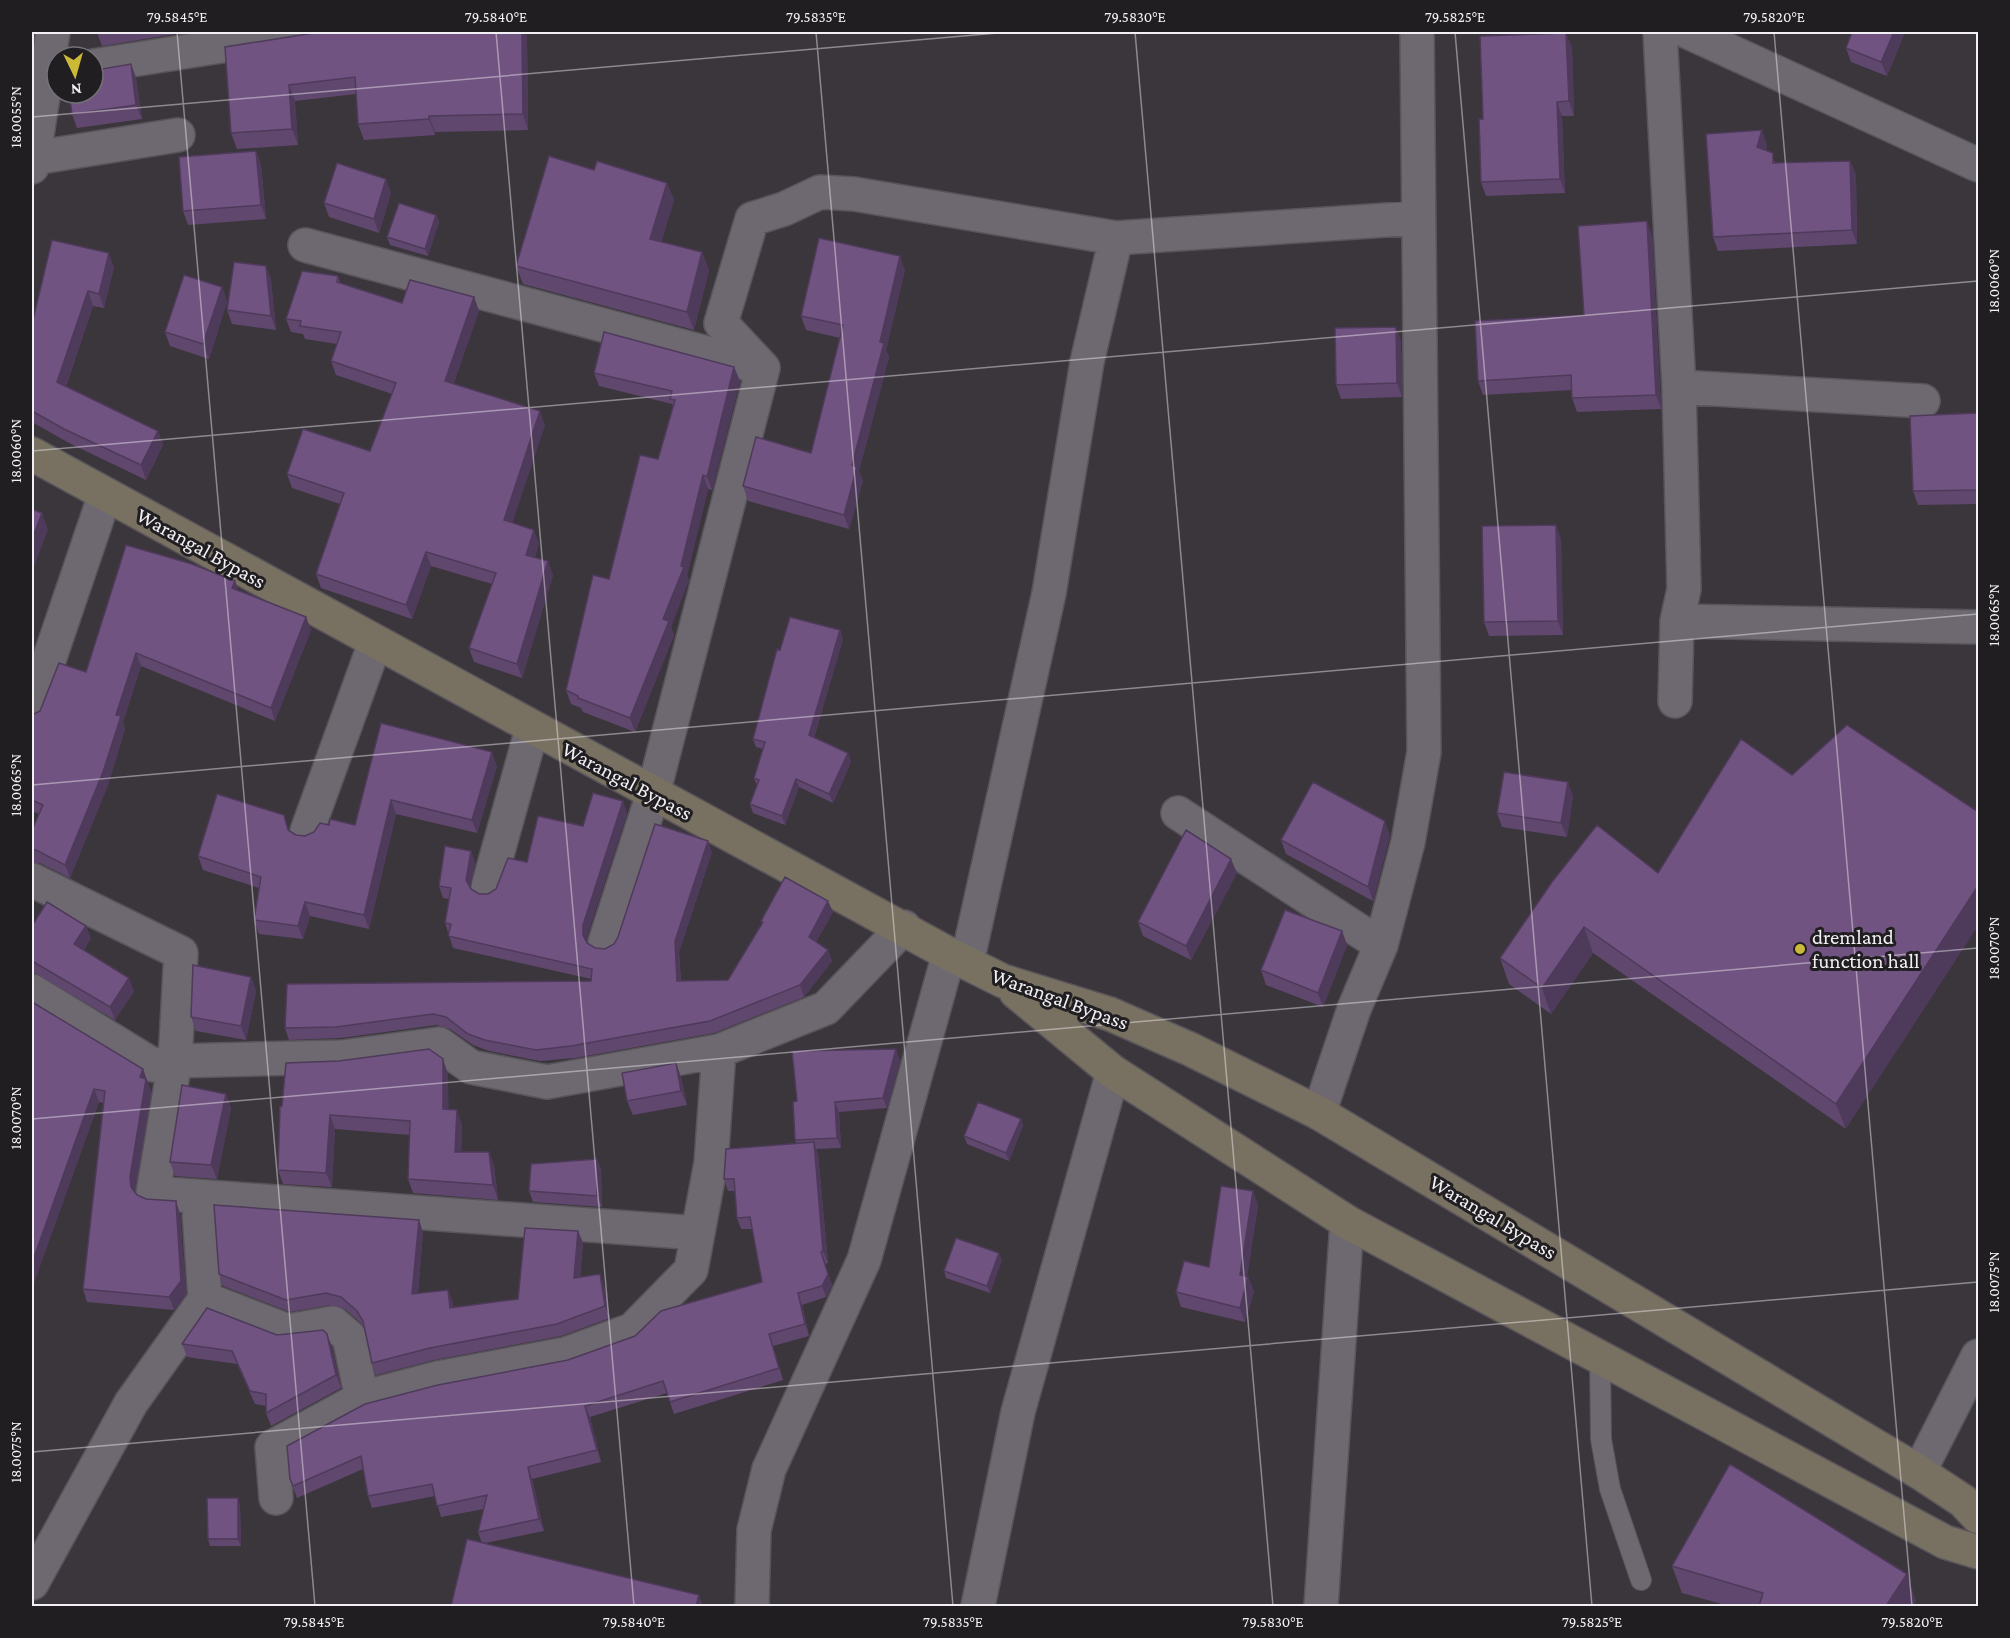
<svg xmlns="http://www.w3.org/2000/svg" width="2010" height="1638" viewBox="0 0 2010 1638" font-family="'Crimson Pro',serif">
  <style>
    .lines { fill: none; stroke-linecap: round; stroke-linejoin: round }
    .lane-casing { stroke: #58545a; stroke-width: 22 }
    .street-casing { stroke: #58545a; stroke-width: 36 }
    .secondary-casing { stroke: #58545a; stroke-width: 36 }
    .lane { stroke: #6e6971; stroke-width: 20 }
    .street { stroke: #6e6971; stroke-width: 33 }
    .secondary { stroke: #787060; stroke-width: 33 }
    .wall { fill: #60476e }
    .shaded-wall { fill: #4e3a5a }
    .building { fill: #705380; stroke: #4e3a5a; stroke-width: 1.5 }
    .ticks { fill: none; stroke: #f3f0f5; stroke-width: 1.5; stroke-opacity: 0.45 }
    .poi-dot { fill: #ccb938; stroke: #201e21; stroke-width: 2 }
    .labels { text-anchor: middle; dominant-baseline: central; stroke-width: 6; stroke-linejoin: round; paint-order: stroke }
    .street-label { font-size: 21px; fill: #f3f0f5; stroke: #201e21 }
    .poi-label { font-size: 21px; fill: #f3f0f5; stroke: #201e21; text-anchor: start }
    .neatline { fill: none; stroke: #f3f0f5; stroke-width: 2 }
    .ticks-label { font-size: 15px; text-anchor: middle; fill: #f3f0f5 }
  </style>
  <rect width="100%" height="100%" fill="#3a363c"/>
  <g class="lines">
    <g class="lane-casing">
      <path id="lane" d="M1600,1357l1,82 9,50 31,91"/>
    </g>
    <g class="street-casing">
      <path id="street" d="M1660,32l19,355 5,202 -7,32 301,6
        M1688,32l290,133
        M93,66l217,-34
        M34,158l144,-23
        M32,167l21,-135
        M305,245l458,123
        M1679,387l244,14
        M1675,701l2,-80
        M32,710l73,-215
        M1178,813l203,132
        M307,831l68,-188
        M32,880l149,73 -6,108 -22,132 545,40
        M488,887l44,-158
        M605,942l48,-148 110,-426 -42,-45 31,-104 32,-10 36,-17 34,2 262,44 301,-20
        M967,962l82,-369 38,-231 29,-124
        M32,991l121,74 22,-4 167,-4 97,-13 32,23 76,15 172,-31 107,-43 78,-81
        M1319,1113l35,-104 27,-64 27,-103 16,-90 -7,-720
        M198,1197l7,102 83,32 45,-8 16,14 13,61
        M1919,1472l59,-116
        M276,1498l-4,-51 90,-49 76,-20 128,-24 66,-24 59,-60 20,-107 8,-112
        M32,1583l99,-180 74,-104
        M752,1606l2,-76 15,-61 95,-209 85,-306
        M978,1606l40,-194 95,-340
        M1321,1606l26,-384"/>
    </g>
    <g class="secondary-casing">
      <path id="secondary" d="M32,454l917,500 54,27 107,33 82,36 127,63 600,359 44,29 15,16
        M1016,992l97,80 234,150 598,320 33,10"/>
    </g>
    <use href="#lane" class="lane"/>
    <use href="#street" class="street"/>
    <use href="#secondary" class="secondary"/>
  </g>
  <path class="wall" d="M97,32h90l-85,14z
    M320,32h205l2,5 1,93 -93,2v3l-71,5 -6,-16 -2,-30 -61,7 3,44 -61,4 -6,-16z
    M1905,32l-18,44 -36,-14 -5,-14z
    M1572,47l2,69h-12l3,77 -79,3 -5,-14 2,-63z
    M131,64l5,14 6,41 -65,9 -5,-14 31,-40z
    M1767,145l-1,5 10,13 74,-2 6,14 1,69 -139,7 -5,-14z
    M256,151l5,14 5,54 -78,6 -5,-14z
    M594,170l73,13 7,17 -13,42 41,10 7,18 -15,60 -171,-46 -7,-18z
    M386,179l5,14 -12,40 -50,-16 -5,-14z
    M436,215l3,7 -11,34 -38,-11 -3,-8z
    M1652,235l9,174 -84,3 -5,-14v-8l-89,5 -5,-14 106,-66z
    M266,266l5,14 5,50 -44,-6 -5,-14z
    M114,267l-10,41 -11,-2 -27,80 92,45 5,14 -17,35 -77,-37 -37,-21v-98z
    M905,270l-19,80 3,7 -30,114 4,10 -14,48 -101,-28 -5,-15 68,-33 29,-115 -34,-8 -5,-14z
    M338,276l2,7 62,20 72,-6 5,14 -26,73 92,41 -33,98 27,20 -4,14 18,18 -31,103 -48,-16 -5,-14 23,-64 -61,-18 -19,53 -91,-31 -5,-14 24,-70 -48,-16 -5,-14 83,-23 22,-57 -56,-19 -5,-14 6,-17 -32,-5 -2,-5 -12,-2 -5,-13z
    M222,287l5,15 -18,57 -39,-13 -5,-14z
    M1401,341l1,56 -61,2 -5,-14z
    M734,367l6,14 -28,109 -4,-1 -21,86 2,6 -2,4 -16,42 3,8 -39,97 -52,-20 -2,-4 -10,-4 -5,-14 43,-111 49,-120 15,-53 -1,-2 -73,-18 -5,-13z
    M1978,413v91l-60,1 -5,-14z
    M1561,539l2,96 -74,1 -5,-14z
    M235,581l3,9 68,27 5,13 -36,91 -134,-55 -18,56 2,7 -17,56 -38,93 -30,-15h-8v-33l7,-16 -7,-3v-96l8,-4 46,-39z
    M840,630l3,9 -29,99 34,15 3,9 -18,41 -34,-16 -14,38 -32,-12 -3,-9 7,-18 -3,-8 9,-29 -7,-2 -3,-8 27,-89z
    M381,723l116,43 -20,67 -81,-19 -27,115 -59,-13 -7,23 -44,-5 -5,-14 5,-32 -56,-18 -5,-14 91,-25 7,4 9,1 24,-11h26z
    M1741,739l105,390 -253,-176 -42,61 -42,-30 -9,-26 158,-85z
    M1573,796l-6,41 -65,-10 -5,-14z
    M627,813l-40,123v7l8,5 10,1 9,-5 98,-92 -33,100 2,29 47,-1 34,-56 -1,-3 72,-9 -17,30 12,8 4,11 -28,36 -90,36 -139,25 -35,3 -51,-10 -16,-6 -23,-16 -13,-4 -96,13 -52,2 -4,-12 306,-47v-2l-138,-31 -8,-25 4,-24 -6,-1 -4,-12 32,-35 4,12 -5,25 9,6h9l8,-5 31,-27 56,-36z
    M1390,835l-17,66 -87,-47 -5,-14z
    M1237,873l-46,87 -48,-24 -5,-14z
    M32,926l59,12 -7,12 50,41 -19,29 -82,-48 -1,1z
    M1342,931l5,14 -24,62 -57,-22 -5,-15z
    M251,977l5,14 -10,49 -50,-9 -5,-14z
    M32,1002l111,67 8,23 -16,100 2,3 43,19 6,80 -12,16 -87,-8 -4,-13 20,-186 -4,-1 -67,186z
    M900,1060l-13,48 -48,4 2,36 -25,1 2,5 10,109 -3,1 7,21 -6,12 -24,8 7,31 -36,10 10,34 -109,34 -7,-21 -77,24 11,45 -69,17 12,52 -59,12h-3l-4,-11 6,-23 -43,8 -6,-21 -63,12 -4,-12 -5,-27 -66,29 -7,-19 278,-119 67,-24 127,-54 -10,-53h-11l-4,-11 -2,-27h-7l-4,-12 72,-36 -1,-3 2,-39z
    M448,1074v35l14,15 -1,28h28l5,14 4,34 -85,-7 -5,-14 2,-44 -75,-6 -3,58 -49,-3 -5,-14 4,-64z
    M681,1077l6,28 -54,10 -6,-14z
    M226,1094l5,14 -14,71 -42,-3 -5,-14z
    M1021,1119l2,7 -14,35 -42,-17 -3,-8z
    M597,1159l4,11 1,37 -69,-5 -4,-11z
    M1253,1191l5,15 -11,70 1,1 6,14 -9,31 -64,-15 -5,-15 33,-25z
    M578,1231l5,12 -3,34 20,-3 4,12 6,32 -49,18 -127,24 -58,15 -4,-12 -8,-35 -3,-5 -16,-14 -15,-4 -40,7 -67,-26 -4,-12 204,-42 -5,62 35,8v5l65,-8z
    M1002,1260l-12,33 -44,-15 -2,-7z
    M277,1335l55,12 9,41 -70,38 -5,-13v-7l-11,-2 -18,-40 -50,-7 -5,-13z
    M240,1505l1,41h-31l-2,-7z
    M1672,1566l244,35 -3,5h-184l-47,-13z"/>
  <path class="shaded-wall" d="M522,32h3l2,5 1,93 -5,-16z
    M1894,32h11l-18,44 -6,-14z
    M1566,33l6,14 2,69 -5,-15z
    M131,64l5,14 6,41 -6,-14z
    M289,85l6,16 3,44 -6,-16z
    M1557,102l5,14 3,77 -5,-14z
    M429,116l6,16v3l-6,-16z
    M1762,130l5,15 -5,16 -5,-14z
    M256,151l5,14 5,54 -5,-14z
    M1850,161l6,14 1,69 -5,-14z
    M386,179l5,14 -12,40 -5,-14z
    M667,183l7,17 -17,57 -7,-18z
    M436,215l3,7 -11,34 -3,-7z
    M1647,221l5,14 9,174 -5,-14z
    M702,252l7,18 -15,60 -7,-18z
    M109,253l5,14 -10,41 -5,-14z
    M900,256l5,14 -19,80 3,7 -30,114 4,10 -14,48 -5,-14 8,-50z
    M266,266l5,14 5,50 -5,-14z
    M222,287l5,15 -18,57 -6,-15z
    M88,291l5,15 -31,90 -5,-14z
    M474,297l5,14 -29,84 -5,-14z
    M1396,327l5,14 1,56 -5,-14z
    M734,367l6,14 -28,109 -5,-13z
    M540,411l5,14 -36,109 -5,-14z
    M158,431l5,14 -17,35 -5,-15z
    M703,475l5,14 -21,86 2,6 -2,4 -16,42 3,8 -39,97 -5,-14 51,-152z
    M42,513l6,17 -16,42v-33z
    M1556,525l5,14 2,96 -5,-14z
    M534,530l5,13 -8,26 -5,-14z
    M426,552l5,14 -19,53 -6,-14z
    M548,561l5,14 -31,103 -5,-14z
    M235,581l4,13 -7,-6z
    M306,617l5,13 -36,91 -4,-13z
    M840,630l3,9 -31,105 -3,-9z
    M136,653l5,13 -18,56 2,7 -17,56 -38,93 -5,-13 51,-150z
    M492,752l5,14 -20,67 -5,-13z
    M848,753l3,9 -18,41 -4,-9z
    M796,779l3,8 -14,38 -3,-9z
    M1568,782l5,14 -6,41 -6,-14z
    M391,800l5,14 -27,115 -5,-14z
    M623,801l4,12 -40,123v10l-4,-11v-10z
    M1385,821l5,14 -17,66 -5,-14z
    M708,841l4,11 -33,100 2,41 -4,-12 -2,-40z
    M471,851l4,12 -5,28 -4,-11z
    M1231,859l6,14 -46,87 -5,-14z
    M1978,886v40l-132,203 -10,-25z
    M828,901l5,11 -20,36 -4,-11z
    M305,902l5,14 -7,23 -5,-13z
    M86,926l5,12 -12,19 -5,-13z
    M1584,927l9,26 -42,61 -9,-26z
    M1342,931l5,14 -24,62 -5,-14z
    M828,950l4,11 -28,36 -4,-12z
    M251,977l5,14 -10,49 -5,-14z
    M129,978l5,13 -19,29 -5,-13z
    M896,1049l4,11 -13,48 -4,-10z
    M443,1059l5,15 1,49 -6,-14z
    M676,1063l5,14 6,28 -6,-14z
    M143,1069l8,23 -16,98v10l-4,-13 -1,-10 10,-100z
    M94,1089l5,13 -67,186v-25z
    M226,1094l5,14 -14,71 -6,-14z
    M835,1102l4,10 2,36 -4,-10z
    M457,1110l5,14 -1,42 -6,-14z
    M330,1115l5,14 -3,58 -6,-14z
    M1021,1119l2,7 -14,35 -3,-8z
    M814,1142l4,12 10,109 -5,-12z
    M489,1152l5,14 4,34 -5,-15z
    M597,1159l4,11 1,37 -5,-11z
    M1253,1191l5,15 -13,83 -5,-14z
    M176,1201l4,13 6,80 -12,16 -5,-13z
    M419,1220l4,12 -6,74 -5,-12z
    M578,1231l5,12 -5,47 -4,-12z
    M821,1252l11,33 -6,12 -4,-11z
    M999,1253l3,7 -12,33 -3,-7z
    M600,1274l4,12 6,32 -5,-12z
    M1248,1277l6,14 -9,31 -5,-14z
    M448,1290l5,12 2,18 -5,-12z
    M798,1293l4,12 7,31 -4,-12z
    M327,1334l5,13 9,41 -5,-13z
    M585,1406l5,11 11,45 -4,-12z
    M528,1467l4,12 12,52 -5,-12z
    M238,1498l2,7 1,41 -3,-7z
    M1907,1574l9,27 -3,5h-27z
    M699,1595l4,11h-7z"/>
  <path class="building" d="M320,32h202l1,82 -94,2v3l-71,5 -3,-47 -66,8 3,44 -61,4 -6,-86z
    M1852,32h42l-13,30 -35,-14z
    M1566,33l3,68 -12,1 3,77 -79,3 -2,-63h4l-3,-83z
    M131,64l5,41 -64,9 -3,-21h24v-18l10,-1 -1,-5z
    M1762,130l-5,17 16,6v10l77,-2 2,69 -139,7 -7,-103z
    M256,151l5,54 -78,6 -4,-54z
    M549,156l45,14 3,-9 70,22 -17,56 52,13 -15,60 -171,-46z
    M337,163l49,16 -12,40 -50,-16z
    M399,203l37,12 -11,34 -38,-12z
    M1647,221l9,174 -84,3 -1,-23 -93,6 -3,-60 109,-6 -6,-89z
    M819,238l81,18 -20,86 4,1 -32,122 5,2 -13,48 -101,-29 13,-49 55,16 32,-128 -42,-9z
    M52,240l57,13 -10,41 -11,-3 -31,91 101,49 -17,34 -77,-36 -32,-18v-87z
    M234,262l32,4 5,50 -44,-6z
    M302,271l36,5 -1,6 65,21 8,-23 64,17 -29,84 95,30 -36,109 30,10 -8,25 22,6 -31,103 -48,-16 27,-75 -70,-21 -20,53 -90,-31 28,-81 -57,-19 16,-45 67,22 26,-68 -65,-22 10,-29 -41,-6 1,-5 -15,-2z
    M184,275l38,12 -19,57 -38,-12z
    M1396,327l1,56 -61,2 -1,-57z
    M604,332l130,35 -27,110 -4,-2 -22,91 3,1 -2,5 -19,47 6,2 -39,97 -52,-20v-2l-12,-6 27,-115 16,4 31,-124 18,4 17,-59 -5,-1 2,-8 -78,-18z
    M1978,413v77l-65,1 -3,-75z
    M32,509l10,4 -10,26z
    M1556,525l2,96 -74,1 -2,-96z
    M126,545l66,19 43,17 -3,7 74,29 -35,91 -135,-55 -20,62 5,1 -18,56 -38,93 -29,-15h-4v-20l11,-25 -11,-5v-85l8,-4 19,-48 27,9z
    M790,617l50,13 -31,105 39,18 -19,41 -33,-15 -14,37 -32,-12 9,-24 -5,-2 11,-36 -12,-3 24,-90 3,1z
    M381,723l111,29 -20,68 -81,-20 -27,115 -59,-13 -7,24 -44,-6 7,-43 -63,-21 19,-62 67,21 4,15 8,5 9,1 9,-4 6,-9 9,2 1,-6 25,6z
    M1847,725l131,87v74l-142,218 -252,-177 -42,61 -42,-30 52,-76 45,-57 61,48 83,-134 51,36z
    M1504,772l64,10 -7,41 -64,-10z
    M1313,782l72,39 -17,66 -87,-47z
    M593,793l30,8 -40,124v10l4,8 8,5 10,1 9,-5 4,-7 37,-113 53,17 -33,100 2,40 51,-1 35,-58 -2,-1 24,-44 43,24 -19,36 19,13 -28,35 -90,36 -139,25 -35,4 -51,-10 -17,-6 -22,-17 -13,-3 -97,13 -51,1 2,-44 304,-3 1,-12 -144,-33 3,-12 -6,-1 6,-35 -12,-2 6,-40 26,5 -5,29 5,9 8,5h9l8,-5 12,-31 19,4 11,-46 45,10z
    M1186,830l45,29 -45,87 -48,-24z
    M47,902l39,24 -12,18 55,34 -19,29 -78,-46v-35z
    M1285,910l57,21 -24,62 -57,-23z
    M193,965l58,12 -10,49 -50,-9z
    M32,1002l111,67 -3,8 6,2 -16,98 1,10 6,8 9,4 30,2 5,80 -12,16 -86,-8 22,-198 -11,-2 -62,174z
    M429,1049l14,10v50l14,1 -2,42h34l4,33 -85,-6 2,-58 -80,-6 -4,58 -48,-3 2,-64h2l4,-43 53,-2z
    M896,1049l-13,49 -48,4 2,36 -42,2 -2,-38 4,-1 -5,-50z
    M676,1063l5,28 -54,10 -5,-28z
    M182,1085l44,9 -15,71 -41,-3z
    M978,1102l43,17 -15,34 -42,-17z
    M814,1142l9,109 -2,1 7,22 -6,12 -24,7 7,31 -36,10 10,34 -109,34 -7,-21 -78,25 12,44 -69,17 11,52 -61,13 9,-37 -50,11 -5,-22 -64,12 -7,-40 -68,30 -3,-7 -3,-33 78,-42 73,-19 130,-25 67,-24 26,-25 101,-29 -12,-65 -13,1 -3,-39h-10l2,-30z
    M597,1159v37l-68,-5 2,-27z
    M1221,1186l32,5 -13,84 8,2 -8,31 -64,-16 8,-31 25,6z
    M214,1205l205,15 -7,74 36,-4 2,18 68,-9 7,-71 53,3 -4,47 26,-4 5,32 -48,18 -127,24 -58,15 -9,-42 -6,-10 -16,-14 -15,-4 -40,7 -67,-26z
    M956,1238l43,15 -12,33 -43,-15z
    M207,1308l70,27 46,-5 4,4 9,41 -70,38v-19l-16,-3 -18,-40 -50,-7z
    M1730,1464l177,110 -21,32h-127l4,-13 -91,-27z
    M207,1498h31v41h-30z
    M467,1539l232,56 -3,11h-245z"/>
  <path class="ticks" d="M177,32l138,1574M496,32l138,1574M816,32l137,1574M1135,32l138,1574M1455,32l137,1574M1774,32l138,1574M32,117l977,-85M32,451l1946,-170M32,785l1946,-171M32,1119l1946,-171M32,1452l1946,-170"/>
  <circle class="poi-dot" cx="1800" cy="949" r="6"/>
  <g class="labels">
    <g class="street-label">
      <text transform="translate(201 548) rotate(29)">Warangal Bypass</text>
      <text transform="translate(627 781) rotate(28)">Warangal Bypass</text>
      <text transform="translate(1060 999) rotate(20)">Warangal Bypass</text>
      <text transform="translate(1493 1217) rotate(31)">Warangal Bypass</text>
    </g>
    <g class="poi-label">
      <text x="1812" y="937">dremland<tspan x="1812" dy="24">function hall</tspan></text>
    </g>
  </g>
  <rect width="2010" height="1638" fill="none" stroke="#201e21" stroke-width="66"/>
  <g transform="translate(75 75) rotate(175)"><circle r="28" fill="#201e21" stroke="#747276" stroke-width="1.5"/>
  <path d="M0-4.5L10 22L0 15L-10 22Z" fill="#ccb938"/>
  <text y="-9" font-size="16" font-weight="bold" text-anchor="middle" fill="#f3f0f5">N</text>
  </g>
  <rect x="33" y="33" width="1944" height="1572" class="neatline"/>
  <g class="ticks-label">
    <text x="177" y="22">79.5845°E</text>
    <text x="496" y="22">79.5840°E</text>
    <text x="816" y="22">79.5835°E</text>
    <text x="1135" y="22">79.5830°E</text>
    <text x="1455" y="22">79.5825°E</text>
    <text x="1774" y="22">79.5820°E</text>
    <text transform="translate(16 117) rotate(-90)" y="5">18.0055°N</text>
    <text transform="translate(1994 281) rotate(-90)" y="5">18.0060°N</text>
    <text transform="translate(16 451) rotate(-90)" y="5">18.0060°N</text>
    <text transform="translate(1994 615) rotate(-90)" y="5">18.0065°N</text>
    <text transform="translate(16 785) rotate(-90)" y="5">18.0065°N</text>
    <text transform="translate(1994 948) rotate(-90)" y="5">18.0070°N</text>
    <text transform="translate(16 1118) rotate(-90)" y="5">18.0070°N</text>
    <text transform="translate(1994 1282) rotate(-90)" y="5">18.0075°N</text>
    <text transform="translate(16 1452) rotate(-90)" y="5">18.0075°N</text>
    <text x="314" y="1627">79.5845°E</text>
    <text x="634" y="1627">79.5840°E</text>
    <text x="953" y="1627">79.5835°E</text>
    <text x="1273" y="1627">79.5830°E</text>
    <text x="1592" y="1627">79.5825°E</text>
    <text x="1912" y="1627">79.5820°E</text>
  </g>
</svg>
